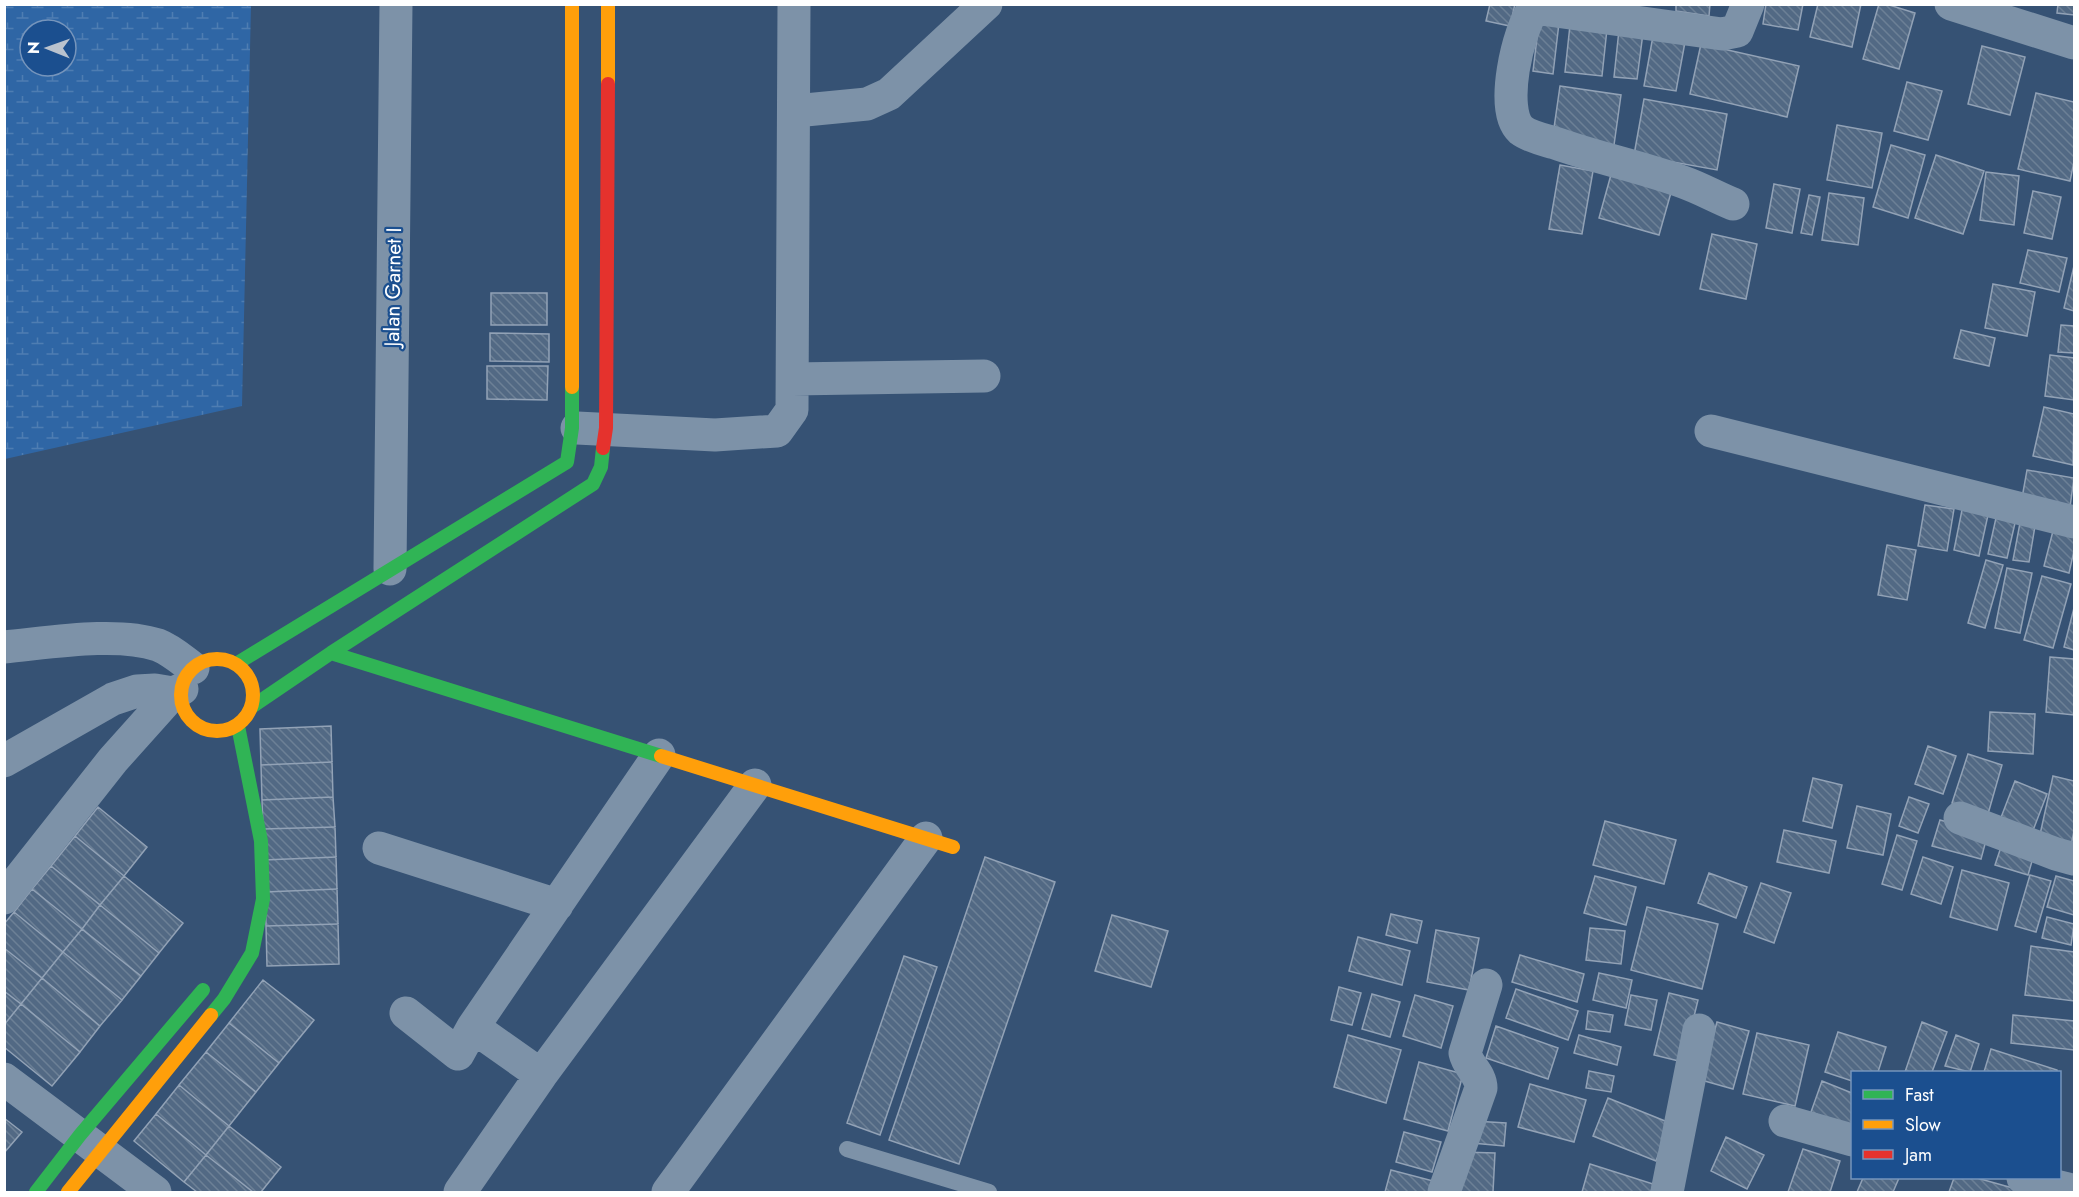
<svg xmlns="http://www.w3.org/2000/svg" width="2079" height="1197" viewBox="0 0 2079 1197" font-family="Jost,sans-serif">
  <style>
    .wetland { fill: url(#wetland-marsh); fill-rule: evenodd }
    .building { fill: url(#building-back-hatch); stroke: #92a2b6; stroke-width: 1.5 }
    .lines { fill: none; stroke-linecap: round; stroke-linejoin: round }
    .lane { stroke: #7d92a8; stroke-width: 16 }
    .street { stroke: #7d92a8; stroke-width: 33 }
    .fast { stroke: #30b455; stroke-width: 14 }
    .slow { stroke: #ff9f0a; stroke-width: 14 }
    .jam { stroke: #e5322d; stroke-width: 14 }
    .labels { text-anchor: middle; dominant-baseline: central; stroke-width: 4.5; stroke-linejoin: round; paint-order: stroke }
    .street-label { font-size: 21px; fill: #fff; stroke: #1b4f8f }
  </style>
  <defs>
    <pattern id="wetland-marsh" width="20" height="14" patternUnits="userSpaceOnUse" patternTransform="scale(1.5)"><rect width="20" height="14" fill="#2f66a5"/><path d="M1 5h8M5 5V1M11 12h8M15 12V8" fill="none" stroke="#4e7db2"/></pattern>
    <pattern id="building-back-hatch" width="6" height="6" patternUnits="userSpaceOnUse" patternTransform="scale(1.5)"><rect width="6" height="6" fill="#526984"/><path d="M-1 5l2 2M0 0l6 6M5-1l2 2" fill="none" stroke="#6c8096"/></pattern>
  </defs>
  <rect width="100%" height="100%" fill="#365274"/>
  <path class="wetland" d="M4,5h247l-9,401 -237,53zM30,30h36v36h-36z"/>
  <path class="building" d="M1490,4h25l-5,22 -24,-5z
    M1676,4h34l-1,12 -33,-5z
    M1766,4h37l-5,26 -35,-6z
    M1818,4h43l-9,43 -42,-10z
    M1879,4h7l29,9 -16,56 -36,-10z
    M2058,4h16v11l-17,-2z
    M1539,21l20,2 -6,51 -20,-3z
    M1570,25l37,4 -5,47 -37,-4z
    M1619,30l24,3 -6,46 -23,-2z
    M1653,36l32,6 -9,49 -32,-5z
    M1701,44l98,22 -12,51 -97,-23z
    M1982,46l43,11 -15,58 -42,-11z
    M1907,82l35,9 -14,49 -34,-9z
    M1560,86l61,9 -7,50 -61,-10z
    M2036,93l38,9v60l-4,19 -52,-12z
    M1644,99l83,15 -10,56 -83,-15z
    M1837,125l45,8 -10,55 -45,-8z
    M1891,145l34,10 -17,63 -35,-11z
    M1936,155l48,16 -21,63 -48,-16z
    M1560,165l33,6 -11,63 -33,-5z
    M1612,171l60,18 -13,46 -60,-17z
    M1986,172l33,4 -5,49 -34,-5z
    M1774,184l26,5 -8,44 -26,-5z
    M2033,191l28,6 -9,42 -28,-6z
    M1829,193l35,5 -6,47 -36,-5z
    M1809,195l11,2 -8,38 -11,-2z
    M1712,234l45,10 -11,55 -46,-10z
    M2028,250l39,8 -8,34 -39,-9z
    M2074,266v45l-10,-3z
    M1993,284l42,8 -8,44 -42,-8z
    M491,293h56v32h-56z
    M2061,325l13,1v27l-16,-1z
    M1961,330l34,8 -6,28 -35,-8z
    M490,333l59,1v28l-59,-1z
    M2050,355l24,3v42l-29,-4z
    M487,366h61l-1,34 -60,-1z
    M2044,407l30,7 -1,51 -40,-9z
    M2027,470l47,8 -4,29 -48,-9z
    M1925,505l29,4 -7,42 -29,-5z
    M1962,510l26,5 -9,41 -25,-6z
    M1996,518l19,5 -8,35 -19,-4z
    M2020,523l15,3 -6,36 -16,-2z
    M2053,531l21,5v15l-5,22 -25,-7z
    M1887,545l29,5 -9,50 -29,-5z
    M1986,560l17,5 -18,63 -17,-5z
    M2007,568l25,5 -12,60 -25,-5z
    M2042,576l29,8 -18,64 -29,-8z
    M2074,608v42l-10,-3z
    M2050,657l24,2v56l-28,-3z
    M1990,712l45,2 -2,40 -45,-3z
    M331,726l1,36 -71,3 -1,-36z
    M1928,746l28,10 -13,38 -28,-10z
    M1968,754l34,11 -14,49 -36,-11z
    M332,762l1,35 -71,3 -1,-35z
    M2053,776l21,5v50l-3,15 -32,-7z
    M1813,778l29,7 -10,43 -29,-7z
    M2015,781l32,13 -15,39 -32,-13z
    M333,797l2,30 -72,2 -1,-29z
    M1909,797l20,7 -11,29 -19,-7z
    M1857,806l34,8 -8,41 -36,-7z
    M98,807l49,40 -23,29 -49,-40z
    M1940,820l48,13 -7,26 -49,-13z
    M1605,821l71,19 -12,44 -71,-19z
    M335,827l1,30 -72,3 -1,-31z
    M1784,830l52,11 -7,32 -52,-11z
    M1897,835l20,6 -15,49 -20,-6z
    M75,836l49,40 -24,29 -49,-39z
    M2003,841l32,10 -7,24 -33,-10z
    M336,857l1,32 -72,3 -1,-32z
    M985,857l70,25 -96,282 -70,-24z
    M1923,857l30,10 -12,37 -30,-10z
    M51,866l49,39 -18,24 -50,-40z
    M1962,870l47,13 -12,47 -47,-13z
    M1709,873l38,14 -11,31 -38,-15z
    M2030,875l21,6 -15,51 -21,-6z
    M124,876l59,47 -24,30 -59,-48z
    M1595,876l41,11 -10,38 -42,-12z
    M2056,876l18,5v34l-27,-8z
    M1761,883l30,10 -17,50 -30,-11z
    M32,889l50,40 -19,23 -49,-40z
    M337,889l1,35 -72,2 -1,-34z
    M100,905l59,48 -18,23 -59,-47z
    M1647,907l71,17 -16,65 -71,-19z
    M14,912l49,40 -21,26 -38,-30v-24z
    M1391,914l31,7 -5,22 -31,-8z
    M1112,915l56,16 -17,56 -56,-16z
    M2047,917l27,7 -3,21 -29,-7z
    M338,924l1,40 -72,2 -1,-40z
    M1590,928l35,3 -4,33 -35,-4z
    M82,929l59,47 -19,24 -59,-48z
    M1436,930l43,8 -10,52 -42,-8z
    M1358,937l52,14 -8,34 -53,-14z
    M2031,946l43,6v49l-49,-6z
    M4,948l38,30 -21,26 -17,-13z
    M63,952l59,48 -22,26 -58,-48z
    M1520,955l64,19 -7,28 -65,-20z
    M904,956l33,11 -57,168 -33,-12z
    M1599,973l33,7 -6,28 -33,-8z
    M42,978l58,48 -20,26 -59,-48z
    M263,980l51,40 -35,43 -50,-40z
    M1339,987l22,6 -9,32 -21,-5z
    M1516,989l62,22 -10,29 -62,-22z
    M4,991l17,13 -17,21z
    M1669,993l29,7 -15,62 -29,-7z
    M1372,994l28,8 -10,35 -28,-8z
    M1415,995l38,11 -12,42 -38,-12z
    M1631,995l26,5 -6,30 -26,-5z
    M21,1004l59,48 -28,34 -48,-39v-22z
    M1588,1011l25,4 -3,17 -24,-3z
    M2013,1015l61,6v29l-63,-7z
    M1717,1022l32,9 -16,58 -32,-9z
    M1922,1022l25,10 -15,40h-27z
    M229,1023l50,40 -23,29 -50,-40z
    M1496,1026l62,22 -10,31 -62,-21z
    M1838,1032l48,15 -8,25h-26v9l-27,-9z
    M1757,1033l52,12 -14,61 -52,-12z
    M1348,1035l53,15 -15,53 -52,-16z
    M1579,1035l42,12 -4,18 -43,-12z
    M1956,1035l23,9 -9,28 -25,-6z
    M1991,1049l66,21v2h-73z
    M206,1052l50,40 -27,34 -50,-41z
    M1419,1062l44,12 -15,57 -44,-12z
    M1589,1071l25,5 -3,16 -25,-4z
    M1822,1081l30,12v35l-41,-16z
    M1530,1084l56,16 -12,42 -56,-15z
    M179,1085l50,41 -23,29 -50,-41z
    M1608,1098l62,25 -14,38 -63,-25z
    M156,1114l50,41 -22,27 -50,-41z
    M4,1118l18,14 -18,21z
    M1474,1121l32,2 -2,23 -32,-3z
    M229,1126l52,41 -20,25h-8l-47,-37z
    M1404,1132l37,10 -9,30 -36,-10z
    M1726,1137l38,18 -17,34 -36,-18z
    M1803,1149l37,12 -10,31h-42z
    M1461,1152l34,1 -2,39h-34z
    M206,1155l47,37h-56l-13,-10z
    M1590,1164l63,20 -2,8h-69z
    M1391,1170l46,12 -2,10h-50z
    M1863,1178h36l-6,14h-36z
    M1954,1178h23l50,14h-78z"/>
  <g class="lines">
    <path class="lane" d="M847,1149l142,43"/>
    <path class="street" d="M1951,4l123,39
      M795,111l72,-7 22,-10 97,-90
      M1733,204c-17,-7 -33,-16 -50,-22 -41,-15 -86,-24 -128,-39 -10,-3 -25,-6 -34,-13 -22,-20 -3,-100 13,-122l188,26 15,-3 11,-27
      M793,379l191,-3
      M577,428l138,7 62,-4 15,-21 2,-406
      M1711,431l363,91
      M390,569l6,-565
      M4,647c44,-4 112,-16 154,-2 13,5 24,15 35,23
      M4,761l109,-62 24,-8 18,-1 18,3
      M1960,818l96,36 18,5
      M379,848l178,57
      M4,898l109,-138 60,-67 9,-4
      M406,1013l52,41 15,-27
      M541,1075l-68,-48 186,-272
      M4,1079l151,113
      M1785,1121l67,19
      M2023,1178l45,11
      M460,1192l81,-117 214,-290
      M668,1192l258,-354
      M1444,1192l37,-104c0,-14 -13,-21 -16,-35l21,-68
      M1667,1192l32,-162"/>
    <path class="fast" d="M331,653l330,103
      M236,664l331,-202 5,-34v-41
      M253,706l78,-53 262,-169 8,-17 2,-19
      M211,1015l13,-16 28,-46 11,-54 -2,-58 -23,-115
      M36,1192l44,-57 123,-145"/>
    <path class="slow" d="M572,4v383
      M608,84v-80
      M181 695a36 36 0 1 1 72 0a36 36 0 1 1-72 0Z
      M661,756l292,91
      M68,1192l143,-177"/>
    <path class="jam" d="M603,448l3,-20 2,-344"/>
  </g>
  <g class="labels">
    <g class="street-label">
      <text transform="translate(393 287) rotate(-89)">Jalan Garnet I</text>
    </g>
  </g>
  <rect width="2079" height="1197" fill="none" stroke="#ffffff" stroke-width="12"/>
  <rect x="1851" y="1071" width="210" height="108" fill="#1b4f8f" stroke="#7695bc" stroke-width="1.5"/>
  <rect x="1863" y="1090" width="30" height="9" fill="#30b455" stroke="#7695bc" stroke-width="1.5"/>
  <text x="1905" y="1101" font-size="18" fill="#ffffff">Fast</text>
  <rect x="1863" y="1120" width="30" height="9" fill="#ff9f0a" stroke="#7695bc" stroke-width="1.5"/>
  <text x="1905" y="1131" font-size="18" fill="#ffffff">Slow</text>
  <rect x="1863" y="1150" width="30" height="9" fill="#e5322d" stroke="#7695bc" stroke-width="1.5"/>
  <text x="1905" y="1161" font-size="18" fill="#ffffff">Jam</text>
  <g transform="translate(48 48) rotate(271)"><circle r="28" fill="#1b4f8f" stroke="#7695bc" stroke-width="1.5"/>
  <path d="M0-4.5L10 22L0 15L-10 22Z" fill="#b9c2ce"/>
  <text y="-9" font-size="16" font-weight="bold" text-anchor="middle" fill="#ffffff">N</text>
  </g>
</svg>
